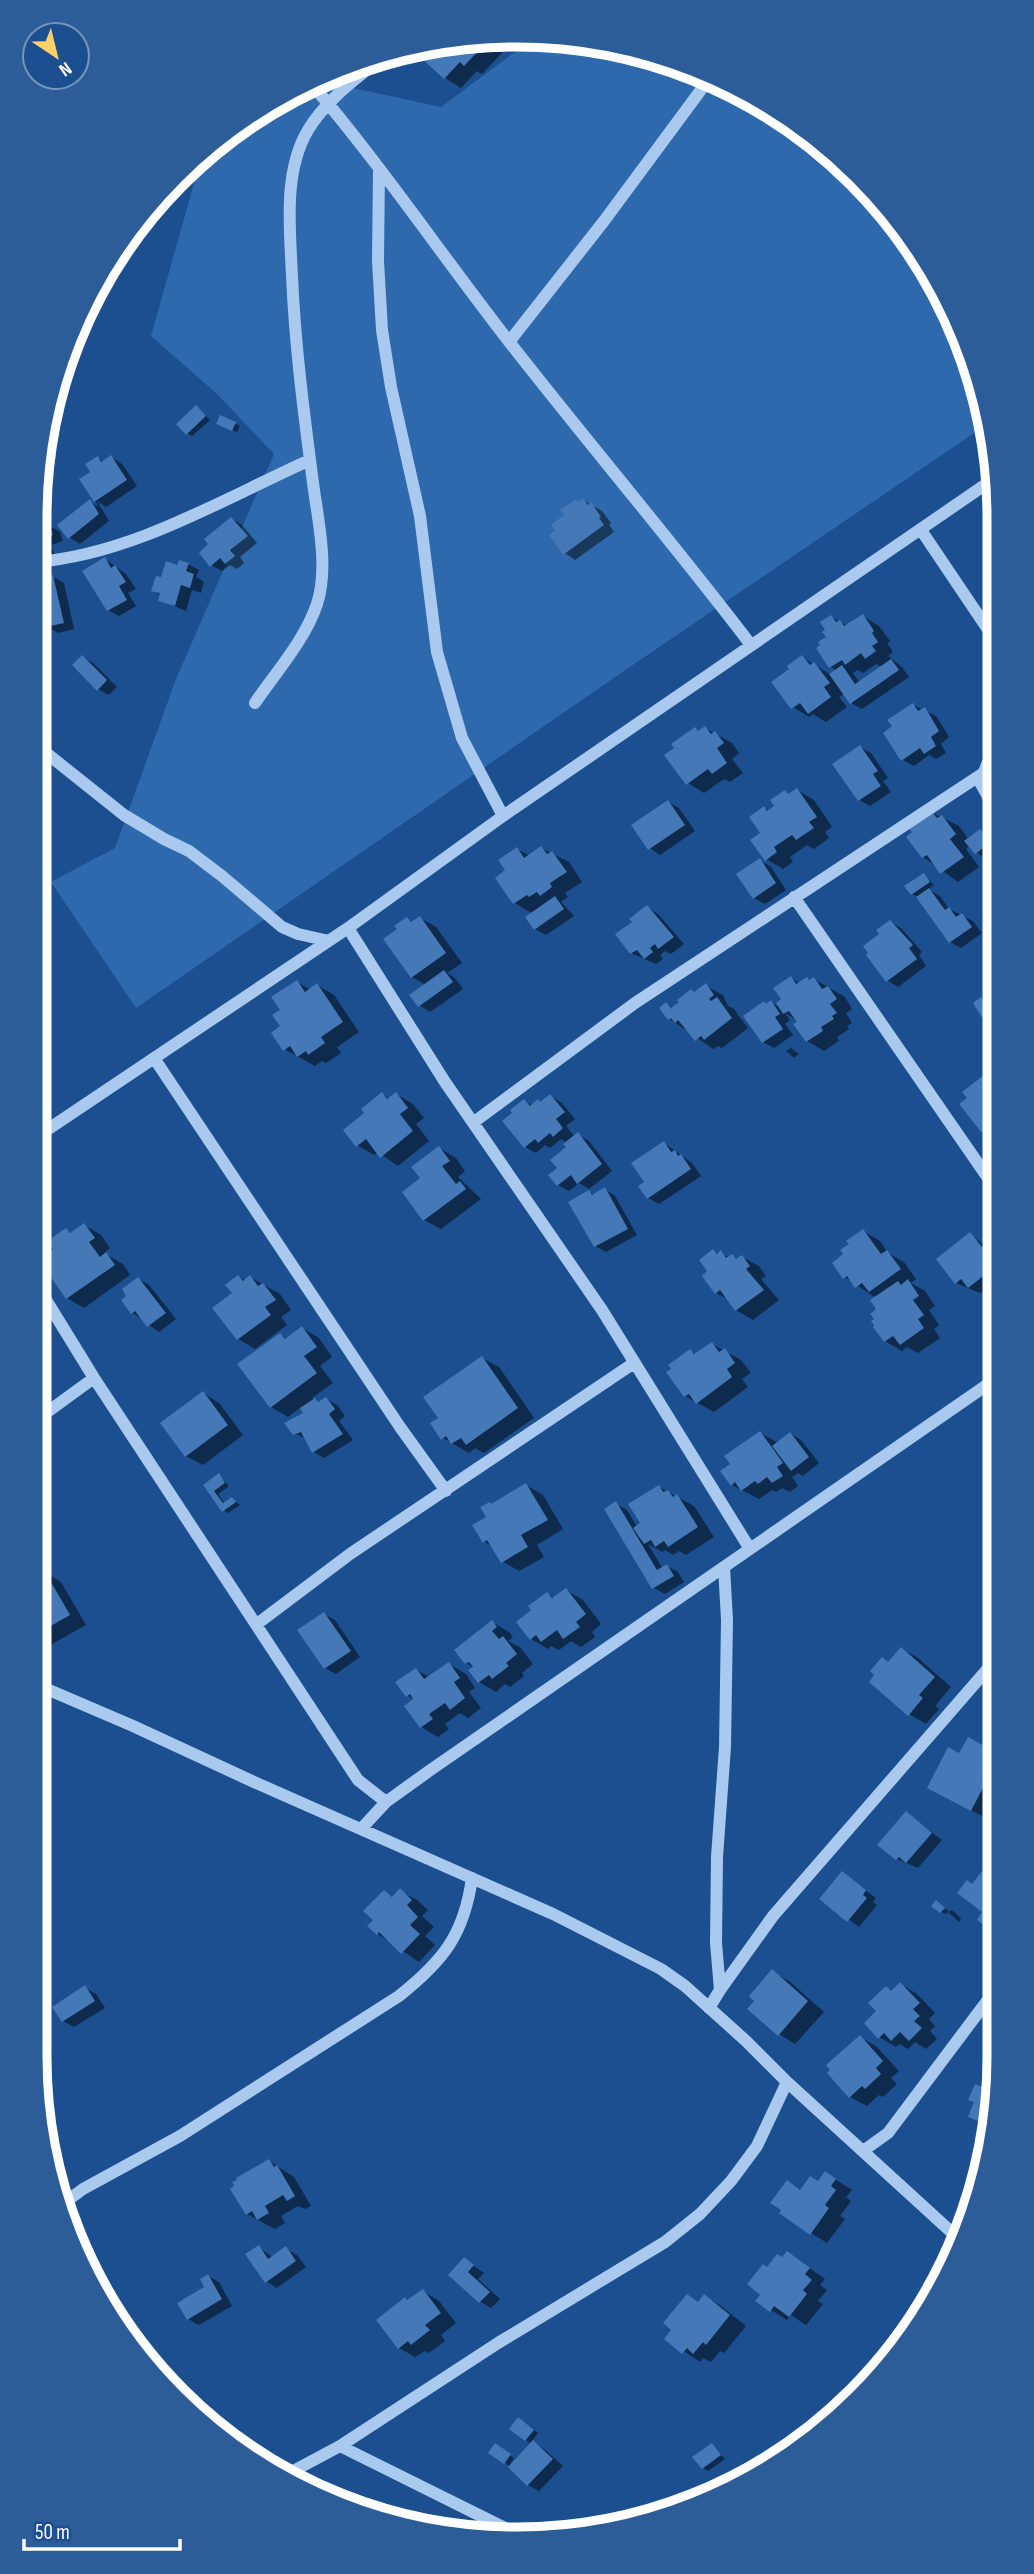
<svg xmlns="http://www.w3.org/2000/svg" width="1034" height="2574" viewBox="0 0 1034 2574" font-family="'Sofia Sans Condensed',sans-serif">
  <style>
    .green { fill: #2e69ad }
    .shadow { fill: #0007; fill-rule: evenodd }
    .building { fill: #4478b7 }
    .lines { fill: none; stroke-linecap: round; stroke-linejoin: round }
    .minor { stroke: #a9c9ee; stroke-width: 12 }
    .rim { fill: none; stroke: #fff; stroke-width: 9 }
  </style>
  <rect width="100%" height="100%" fill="#1b4f8f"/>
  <path class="green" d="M534,38l46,1 92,21 112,56 96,84 69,104 37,121 -362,246 -488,337 -85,-126 64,-34 61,-169 98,-225 -58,-61 -65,-57 51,-181 21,-20 80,-50 13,-5 125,27z"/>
  <path class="shadow" d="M484,36l18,17 -20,21 -5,-3 -16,17 -16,-10 -13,-33z
    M196,407l14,13 -18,16 -5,-3z
    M220,417l20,9 -3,6 -14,-6z
    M111,457l11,7 15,22 -31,21 -9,-6 12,20 -29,23 -11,-7 21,-35 9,5 -18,-27 11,-8 6,-14 7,4z
    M583,500l19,11 9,12 -2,2 5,7 -39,28 -10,-7 -8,-22 19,-30 4,2z
    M36,510l8,5 4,10 12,7 3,9 -12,4 4,11 -20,6z
    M232,519l10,6 15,18 -17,14 4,6 -7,6 -7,-4 -8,6 -11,-6z
    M105,559l21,15 10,15 -8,4 8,13 -17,10 -11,-6z
    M188,564l11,6 -3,7 8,5 -3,11 -9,-3 -6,21 -26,-11 2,-5 -9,-5 9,-11 16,-12z
    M53,577l11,6 10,46 -16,4 -11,-7z
    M863,616l16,10 11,15 -3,2 6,9 -5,4 14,11 7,10 -47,32 -11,-6 -7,-9 -5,3 8,10 -21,15 -13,-8 -4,3 -16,-10 -1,-38 10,-12 29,18 6,-4 -6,-4 -13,-18 10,-11 3,-21 17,9zM876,664l6,3 -22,16 -7,-10 4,-3 6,3z
    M82,657l11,6 24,24 -8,8 -11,-6z
    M913,705l23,11 13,21 -8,7 5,9 -10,6 -7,-4 -15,11 -11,-6z
    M705,728l27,15 7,10 -7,6 11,14 -13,9 -6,-3 -20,14 -16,-10 7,-54 4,3z
    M860,747l11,6 17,25 -5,3 8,11 -21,14 -11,-6z
    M797,790l17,10 18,27 -7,5 4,6 -15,11 -7,-4 -17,12 3,5 -10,7 -17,-10 -4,-26 2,-25 6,3z
    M668,802l11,6 16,23 -35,24 -10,-7z
    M931,812l28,14 10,14 11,-8 13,14 -12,10 -11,-11 -4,4 13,18 -21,15 -35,-25 -9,-24z
    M541,848l28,14 13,20 -17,11 3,4 -7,5 13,14 -28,19 -11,-6 -2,-15 -18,-11 -18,-25 11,-7 9,-22 13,7z
    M760,860l11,7 15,23 -21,14 -11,-6z
    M924,875l10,10 -6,4 12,7 9,13 24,12 9,12 -21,15 -11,-6 -32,-45 -6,-3z
    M647,907l11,7 26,30 -13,10 -6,-3 -5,4 3,4 -7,5 -25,-11 3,-31z
    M420,918l16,9 26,36 -15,10 8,5 8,11 -33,23 -11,-7 7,-20 -14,-8 -12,-47 7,-11 6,3z
    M890,922l11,6 21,24 -3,3 7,11 -28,21 -11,-7 -6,-45z
    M791,978l10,6 13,-5 31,18 7,12 -6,4 6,10 -5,3 2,3 -12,8 2,4 -15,10 -17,-10 -7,-19 -15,-9 5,7 -5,4 8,11 -19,13 -11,-6 4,-37 4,-3 11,7z
    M297,982l14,8 6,-5 17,10 25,37 -22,15 4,6 -15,10 -4,-2 -7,5 -31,-17 -2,-39z
    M706,986l17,9 5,11 5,2 15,20 -26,20 -4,-2 -5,3 -43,-30 -8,-11 5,-4 7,5z
    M981,999l11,6 4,6v26l-21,-34z
    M791,1048l8,6 -5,4 -8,-7z
    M988,1074l8,5 1,66 -6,-3z
    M382,1094l8,5 6,-5 17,10 11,14 -8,6 13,17 -31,25 -20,-14 -4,3 -17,-10 9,-31z
    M550,1096l11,6 14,17 -9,7 9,11 3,-3 11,7 23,30 -23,18 -10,-6 -10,8 -11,-6 1,-17 9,-21 -1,-4 -6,-4 -11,9 -5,-3 -9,8 -11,-6 -1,-46 9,5 9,-3z
    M664,1143l28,20 9,13 -42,28 -11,-6 -2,-16z
    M439,1148l17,10 9,13 -7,6 23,22 -40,30 -17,-9 -2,-41z
    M605,1189l10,7 22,39 -31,17 -11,-6 -6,-54 5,3z
    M84,1225l17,10 9,13 -5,4 2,3 16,9 7,11 -46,33 -17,-10 -26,-38 14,-10 11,-20 7,4z
    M863,1231l17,10 8,12 16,9 12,17 -5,4 14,8 10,15 -6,4 10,15 -5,4 6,9 -22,15 -11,-6 -5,4 -17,-10 -9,-43 -31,-21v-22z
    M971,1235l26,20v11l-3,3 3,3v8l-17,13 -24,-10z
    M714,1252l24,8 4,-3 17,9 7,10 -5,3 18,21 -26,20 -17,-10 -7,-10 -13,-7 -6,-21z
    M239,1277l7,4 4,-4 30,17 11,16 -10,7 6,8 -32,24 -17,-10 -4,-45z
    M138,1279l11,6 27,34 -17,13 -26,-19z
    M302,1328l17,10 13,19 -12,9 13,17 -21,15 8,5 6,-4 11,6 8,11 -6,5 14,19 -29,18 -10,-6 -7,-13 -13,-6 12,-19 -5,-7 -13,10 -17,-10 9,-72 7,4z
    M712,1344l29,16 10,13 -9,6 6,8 -34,25 -29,-16 5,-45 6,3z
    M482,1358l17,9 35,51 -50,35 -9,-5 -6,5 -26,-15 -3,-20z
    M203,1393l16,10 24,32 -40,30 -17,-9z
    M760,1433l17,9 14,-8 10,6 18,23 -16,13 -5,-3 -6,4 6,9 -8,6 -8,-4 -6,4 -4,-2 -13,9 -27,-14v-20z
    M219,1475l10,11 -11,8 7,10 7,-5 8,6 -12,8 -5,-3 -18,-25z
    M526,1485l17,10 20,34 -26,16 7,12 -25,14 -17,-10 -8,-14 -10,-5 9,-37z
    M659,1487l35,19 20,31 -28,18 -7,-4 -6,4 -8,-5 -3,2 -14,-8 15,25 4,-3 11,6 6,10 -19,12 -11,-6 -38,-84 11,6 10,17 5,-4z
    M44,1572l17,10 25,43 -50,28 -1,-76z
    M566,1590l17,10 18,24 -9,8 3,5 -14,10 -10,-6 -12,9 -8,-4 -3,3 -17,-10 -13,-17 15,-11 14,-17 8,4z
    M324,1614l11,6 25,37 -24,17 -11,-6z
    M492,1622l17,10 4,5 -5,4 12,6 13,17 -11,9 2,3 -14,11 -5,-3 -9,8 -17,-10 -8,-11 3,-3 -8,-5z
    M902,1649l16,9 33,29 -16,19 4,3 -13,15 -17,-10 -20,-51z
    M449,1664l17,10 9,14 -6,4 12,16 -13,10 -8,-5 -15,11 4,5 -11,8 -17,-10 -6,-27 -8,-5 9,-25 14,7z
    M969,1739l29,17v44l-10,19 -42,-22 14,-41z
    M906,1813l36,27 -24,28 -21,-9 -17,-15z
    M842,1873l34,25 -3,4 4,3 -18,22 -37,-28z
    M400,1891l17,9 11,10 -6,6 12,11 -9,9 10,9 -16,17 -41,-28 6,-42 10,6z
    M941,1905l8,7 2,-2 5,3 5,6 -2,3 -11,-10 -2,2 -5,-2z
    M772,1972l17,9 35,31 -29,32 -16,-10z
    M900,1984l17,10 18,19 -6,6 6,7 -5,5 7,8 -11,10 -11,-7 -7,7 -9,-5 -3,3 -17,-10v-26l7,-23 6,4z
    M85,1988l11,6 9,14 -31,19 -11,-6z
    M860,2037l16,9 23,25 -8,7 6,6 -14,13 -4,-2 -12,11 -17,-9z
    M269,2161l25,16 17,29 -6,3 -7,-3 -17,10 4,7 -10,6 -28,-15z
    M825,2173l27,17 -6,7 5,4 -11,15 5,3 -18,24 -16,-10 -24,-51 15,9 17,-9z
    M259,2247l14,11 13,-9 11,6 9,12 -29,21 -11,-7z
    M788,2253l37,26 -5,6 7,5 -9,11 5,3 -17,21 -15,-10 -4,5 -16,-10 -3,-42z
    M464,2259l20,14 -6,6 22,20 -9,9 -10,-6 -31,-27z
    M208,2276l11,6 13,24 -33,19 -11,-6 19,-31z
    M423,2291l16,10 17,22 -15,12 4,6 -16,12 -4,-2 -10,6 -16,-9 10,-46z
    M705,2296l16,10 25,20 -22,27 -4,-2 -9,11 -8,-4 -3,4 -34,-23z
    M523,2422l15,11 -6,8 12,8 19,17 -24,25 -11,-6 -23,-23 -5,-14 14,10 -4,6 2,2 20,-22 -21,-15z
    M712,2445l13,14 -17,12 -5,-3z"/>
  <path class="building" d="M480,37l6,6 -22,23 -4,-4 -16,17 -25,-23 10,-11z
    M196,405l10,11 -20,19 -10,-11z
    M220,415l16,7 -4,9 -16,-7z
    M111,455l16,25 -33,22 -15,-23 11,-7 -5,-8 13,-8 3,6z
    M583,498l5,7 3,-3 10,15 -2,1 5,7 -41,30 -14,-20 6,-4 -4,-6 13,-10 -4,-5 16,-11 2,3z
    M90,499l9,15 -31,25 -11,-14z
    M36,512l5,14 8,-3 4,12 -12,4 4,11 -10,4z
    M231,517l17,19 -18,14 5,6 -10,8 -5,-6 -10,9 -11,-14 9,-9 -4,-5z
    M105,557l6,11 4,-3 11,17 -7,4 8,14 -20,11 -25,-40z
    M179,560l10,3 -3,8 8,3 -4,14 -9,-3 -6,21 -17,-5 2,-8 -9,-2 5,-15 5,1 5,-16 11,4z
    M53,575l11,48 -18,4 -11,-47z
    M863,614l11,17 -2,2 6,9 -6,4 4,5 -11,8 -4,-6 -16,12 -3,-5 -13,8 -13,-20 4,-3 -2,-3 8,-5 -4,-5 3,-2 -5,-8 11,-7 5,7 4,-2 4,6z
    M82,655l25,25 -10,11 -25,-26z
    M802,655l8,10 4,-3 16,21 -6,4 7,10 -23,17 -8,-11 -9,6 -20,-27 18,-13 -2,-3z
    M891,659l8,11 -49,34 -21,-30 13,-9 13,19z
    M913,703l5,8 7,-4 14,24 -8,6 5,9 -12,8 -4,-6 -19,13 -18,-28 9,-7 -5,-6z
    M705,726l6,8 4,-3 9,12 -7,5 10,15 -15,11 -4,-5 -22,16 -22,-30 10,-7 -3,-4 24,-17 3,4z
    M860,745l18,26 -5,3 8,12 -23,15 -26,-37z
    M797,788l20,29 -8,5 5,6 -18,12 -4,-5 -18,12 3,5 -12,9 -15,-21 10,-7 -11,-16 15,-11 3,5 7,-5 -4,-6 15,-10 3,4z
    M668,800l17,25 -37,25 -17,-25z
    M931,810l6,8 5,-3 14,19 -6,5 14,18 -24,17 -13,-19 -5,3 -16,-21 6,-5 -4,-5z
    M980,829l10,14 -15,11 -11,-13z
    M541,846l6,8 5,-3 15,21 -17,11 2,4 -12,9 -3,-4 -8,5 -2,-2 -14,9 -18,-26 10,-8 -7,-10 19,-13 7,11z
    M760,858l16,25 -23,16 -17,-25z
    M924,873l6,9 -19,13 -7,-9z
    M929,888l16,22 4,-3 7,10 6,-4 10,14 -23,16 -33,-46z
    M555,896l9,13 -30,21 -9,-13z
    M647,905l27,32 -16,12 -3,-5 -5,4 3,4 -9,7 -7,-9 -7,4 -15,-20 17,-12 -3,-3z
    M420,916l26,37 -35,25 -28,-39 14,-10 -3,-3 13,-9 4,5z
    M890,920l23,25 -4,3 8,11 -31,23 -20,-27 2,-2 -5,-7 16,-12 -3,-4z
    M444,970l9,12 -35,25 -9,-12z
    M791,976l5,8 11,-7 2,3 5,-3 8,12 6,-3 9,13 -7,5 7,9 -5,3 2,3 -13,8 2,4 -17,11 -13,-18 4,-2 -8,-11 -6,3 -7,-11 5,-4 -8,-11z
    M297,980l8,12 12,-9 26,39 -22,15 4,6 -17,12 -2,-4 -9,6 -7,-11 -7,5 -12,-18 9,-7 -8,-11 8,-5 -9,-13z
    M706,983l8,12 -5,4 2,2 6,-4 15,21 -28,22 -3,-4 -6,5 -17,-21 -3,3 -4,-5 -3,2 -9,-12 7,-6 5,6 8,-6 -2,-2 14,-11 3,3z
    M981,997l15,25v18l-23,-37z
    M771,1000l9,14 -5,3 8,12 -21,14 -19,-27 21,-15 2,3z
    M988,1072l5,7 3,-3 1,62 -7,5 -31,-39 8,-6 -5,-6z
    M382,1092l5,7 9,-7 12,16 -8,6 13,17 -33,27 -14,-19 -10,8 -13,-17 21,-17 -3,-4z
    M550,1094l15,18 -9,7 7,9 -10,9 -3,-4 -12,10 -3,-4 -11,9 -22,-27 10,-8 -2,-3 14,-11 6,7 8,-7 2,3z
    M578,1132l24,32 -25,20 -6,-9 -14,11 -9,-11 9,-7 -7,-8 16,-13 -3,-3z
    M664,1141l7,11 4,-2 3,6 3,-2 10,15 -44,30 -9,-13 6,-4 -13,-19z
    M439,1146l11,15 -8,5 14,18 4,-3 6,8 -43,32 -21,-29 18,-14 -9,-11z
    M605,1187l23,42 -34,18 -26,-45 21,-12 3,5z
    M84,1223l11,15 -6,4 11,15 6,-5 9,13 -49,34 -28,-40 15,-10 -6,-8 19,-13 4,5z
    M863,1229l18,25 6,-4 14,19 -32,23 -7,-9 -7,5 -8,-12 -4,3 -11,-16 11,-9 -3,-4 9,-6 -3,-3z
    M970,1232l12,15 2,-2 9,11 -9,6 7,8 -23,18 -7,-9 -6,5 -19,-25z
    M713,1249l4,5 4,-4 5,8 6,-4 4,5 6,-4 8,11 -4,3 18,21 -29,21 -15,-21 -5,4 -13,-18 5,-5 -8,-11z
    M238,1275l5,6 7,-6 8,11 5,-3 13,17 -11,7 6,8 -34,25 -25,-32 20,-15 -7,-8z
    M138,1277l28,36 -19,14 -12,-16 -4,3 -10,-14 5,-4 -4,-7z
    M908,1279l11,17 -6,4 11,15 -6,4 6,9 -24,17 -7,-9 -9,6 -11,-15 1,-2 -3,-4 3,-2 -4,-5 6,-5 -6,-9 28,-19 3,4z
    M302,1326l15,21 -13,9 13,17 -47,35 -33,-44 43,-31 5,6z
    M712,1342l7,10 6,-4 10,15 -8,6 5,8 -36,27 -7,-10 -5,3 -18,-25 5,-3 -3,-4 22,-16 4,5z
    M482,1356l36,52 -52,37 -5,-7 -10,6 -5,-8 -5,4 -11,-17 8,-5 -15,-21z
    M203,1391l25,34 -43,32 -25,-34z
    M326,1397l9,12 -6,5 14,20 -31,19 -11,-21 -8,3 -9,-12 19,-10 -3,-5 15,-10 3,4z
    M760,1431l23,32 -6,4 6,9 -11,7 -5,-6 -9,7 -3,-3 -14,10 -6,-9 -4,4 -11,-15 10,-7 -6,-8z
    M790,1432l19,25 -18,14 -19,-25z
    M219,1473l6,10 -11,8 9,12 9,-6 4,5 -14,10 -19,-27z
    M526,1483l22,37 -27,15 7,12 -27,16 -14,-23 -4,3 -11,-18 14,-8 -6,-10 10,-5 1,2z
    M659,1485l4,7 5,-2 5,7 4,-3 21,33 -30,20 -4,-6 -9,6 -4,-7 -7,4 -11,-16 7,-5 -12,-19z
    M616,1501l41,69 10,-6 7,12 -22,13 -48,-80z
    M44,1570l26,45 -35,20v-60z
    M566,1588l20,26 -10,8 4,5 -17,12 -6,-9 -16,12 -5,-7 -6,5 -14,-18 15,-12 -3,-4 19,-14 5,6z
    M324,1612l27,39 -27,18 -27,-39z
    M492,1620l5,7 -5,4 7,8 4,-3 14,18 -11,9 3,3 -17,13 -3,-4 -11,8 -10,-13 5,-3 -4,-5 -4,2 -11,-14z
    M901,1647l34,30 -16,18 4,3 -15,18 -39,-34 5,-7 -4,-4 12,-14 6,5z
    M449,1662l11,16 -6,4 11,16 -15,12 -5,-7 -16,11 4,5 -13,9 -16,-22 9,-7 -3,-5 -4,3 -11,-15 21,-14 8,11z
    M968,1737l29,16 -15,27 4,2 -15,29 -44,-23 21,-41 11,6z
    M906,1811l26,22 -26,30 -7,-6 -3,3 -19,-15z
    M842,1871l24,19 -3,5 4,3 -20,24 -28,-23z
    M982,1871l17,13v52l-22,-16 5,-8 -25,-19 10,-13 5,4z
    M400,1888l12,12 -5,5 11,12 -8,8 10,9 -19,20 -22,-22 -2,3 -10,-9 6,-6 -10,-9 21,-21 8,7z
    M936,1900l9,8 -5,5 -9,-7z
    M772,1969l36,32 -30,35 -31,-27 7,-8 -5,-5z
    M900,1982l20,21 -7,6 7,7 -6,5 8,7 -13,13 -9,-9 -9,9 -7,-8 -6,6 -14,-16 12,-12 -8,-8 18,-17 5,5z
    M85,1985l10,16 -33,21 -10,-15z
    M860,2035l23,26 -7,7 5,6 -16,15 -3,-3 -13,12 -22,-25 3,-3 -4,-5z
    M986,2080l9,4 -7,41 -20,-8 6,-15 -6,-2 7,-16 7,3z
    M269,2159l5,8 3,-2 18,31 -8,5 -4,-6 -18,11 4,7 -12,7 -5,-9 -6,4 -16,-26 4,-3 -2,-4 5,-2 -1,-2z
    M825,2171l11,8 -5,7 5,4 -11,15 4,3 -19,27 -31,-22 2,-3 -11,-7 17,-23 13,10 10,-14 8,5z
    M259,2245l9,14 18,-13 10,15 -31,22 -20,-29z
    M787,2251l23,17 -5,6 7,6 -9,10 4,4 -18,23 -15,-11 -4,6 -15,-11 5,-6 -13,-11 16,-20 4,3 10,-13 5,3z
    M464,2257l10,8 -6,7 22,20 -11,11 -31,-28z
    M208,2274l14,25 -35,21 -10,-17 27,-16 -4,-8z
    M423,2289l18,24 -16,12 5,5 -19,15 -3,-4 -10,8 -22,-29 29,-23 2,3z
    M687,2294l11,8 6,-8 26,21 -24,30 -3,-3 -10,12 -6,-6 -5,6 -18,-15 7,-9 -8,-7z
    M518,2417l16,13 -9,11 -16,-12z
    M533,2440l20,19 -26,27 -19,-19z
    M495,2443l16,11 -7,10 -16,-11z
    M712,2443l9,12 -19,14 -10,-12z"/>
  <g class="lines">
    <path class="minor" d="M310,82c70,82 131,172 197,257 80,103 165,202 244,306
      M379,169l-1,92 4,69 9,57 29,129 17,136 25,86 41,78
      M509,342l95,-121 105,-142
      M921,530l74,110
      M35,562c96,-7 188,-63 275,-102
      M255,703c21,-31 50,-63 62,-99 12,-37 1,-83 -4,-121 -9,-69 -18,-137 -21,-207 -2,-47 -9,-104 16,-146 19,-32 52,-54 80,-77
      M35,744l89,71 40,24 25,12 33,25 60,51 16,7 31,7
      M996,753l-8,9 -8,20 16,29
      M794,897l203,294
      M348,928l97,154 157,228 148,239
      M154,1058l246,369 46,64
      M474,1122l161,-119 347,-229
      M35,1138l313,-210 155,-112 492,-338
      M35,1282l59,96 264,402 28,22
      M35,1421l59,-43
      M257,1624l93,-70 284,-191
      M35,1684l98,42 121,56 299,132 108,55 24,17 61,55 41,41 172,157
      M35,1701l9,-13
      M361,1829l25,-27 43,-31 568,-393
      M720,1990l53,-74 225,-259
      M709,2008l11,-18 -4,-47 1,-86 8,-110 2,-127 -3,-53
      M863,2151l25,-18 111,-148
      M60,2206l23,-17 97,-53 219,-140c44,-35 65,-61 73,-118
      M340,2446l175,87
      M282,2477l58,-31 158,-103 167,-101 35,-28 31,-33 26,-35 30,-64"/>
  </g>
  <path d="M0 0H1034V2574H0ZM517 47H517A470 470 0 0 1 987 517V2057A470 470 0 0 1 517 2527H517A470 470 0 0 1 47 2057V517A470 470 0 0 1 517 47Z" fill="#2d5d98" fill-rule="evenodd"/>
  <path class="rim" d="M517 47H517A470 470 0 0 1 987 517V2057A470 470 0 0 1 517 2527H517A470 470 0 0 1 47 2057V517A470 470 0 0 1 517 47Z"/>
  <g transform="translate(56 56) rotate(145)"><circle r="33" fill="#1b4f8f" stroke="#7695bc" stroke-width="2"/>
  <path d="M0-5L12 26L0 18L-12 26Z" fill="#ffd166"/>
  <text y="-10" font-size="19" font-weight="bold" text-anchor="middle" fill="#ffffff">N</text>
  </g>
  <path d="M24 2539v10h156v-10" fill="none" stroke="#ffffff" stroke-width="3.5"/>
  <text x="35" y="2539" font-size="21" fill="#ffffff" stroke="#1b4f8f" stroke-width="5" paint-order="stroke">50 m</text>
</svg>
